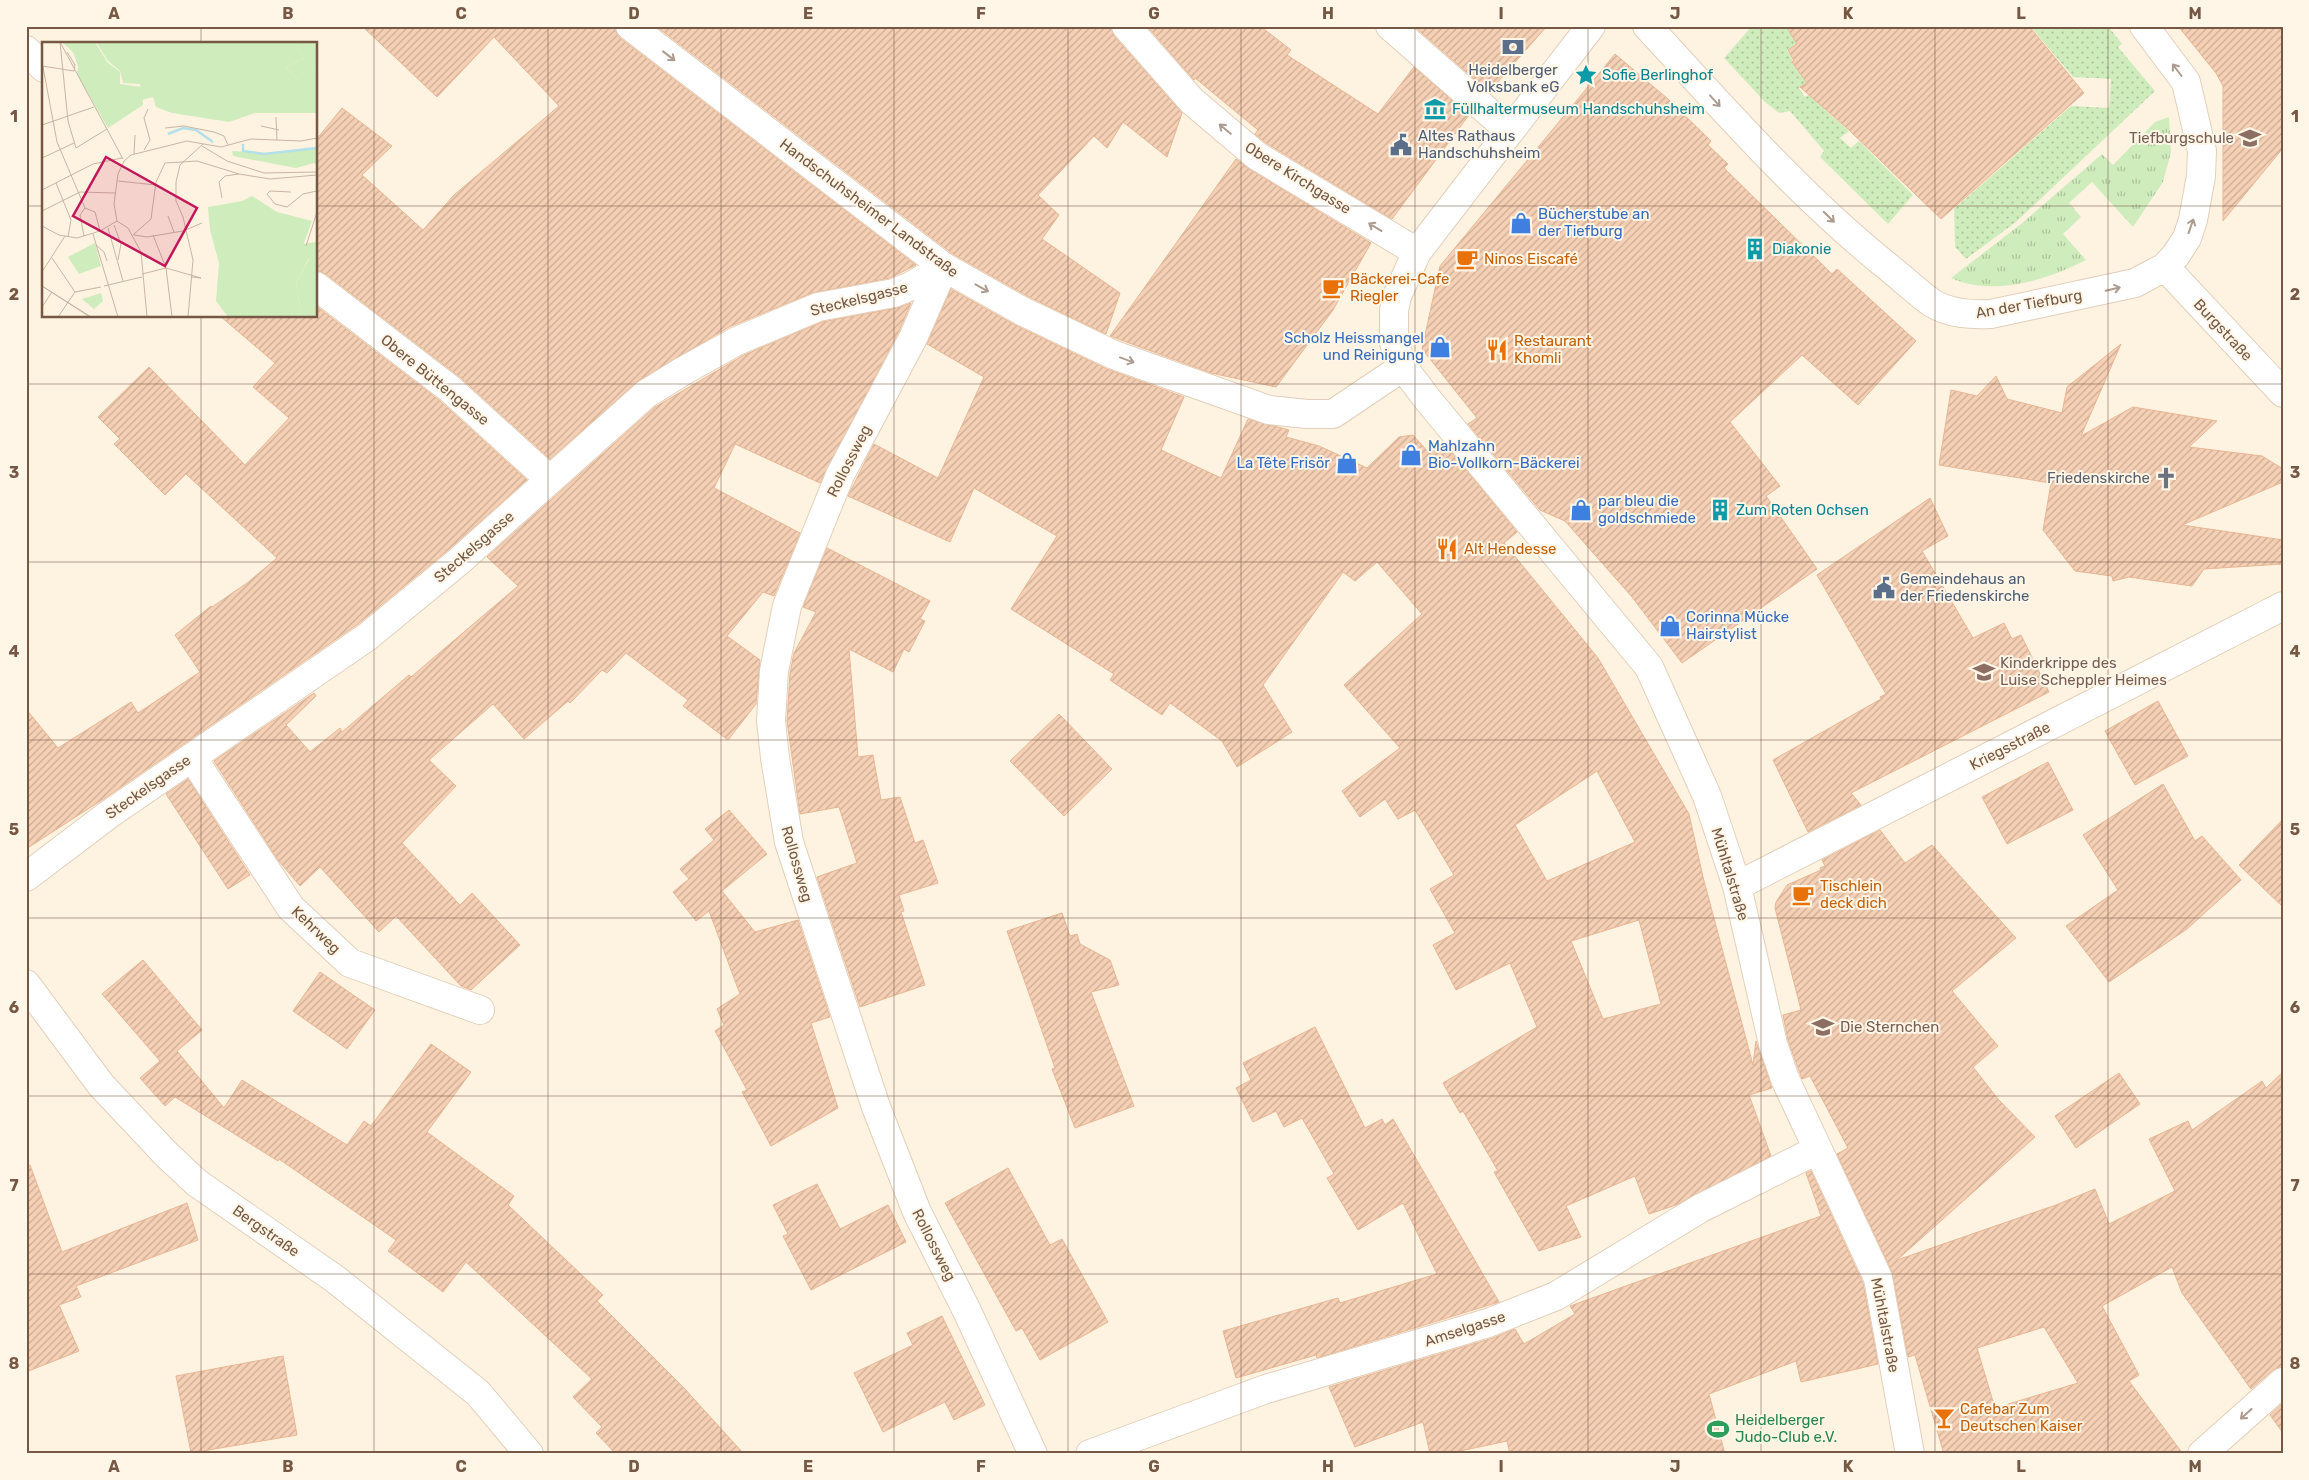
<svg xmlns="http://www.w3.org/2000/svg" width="2309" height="1480" viewBox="0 0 2309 1480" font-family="Rubik,sans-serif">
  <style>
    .grass { fill: url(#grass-dots) }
    .park { fill: url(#park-tufts) }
    .building { fill: url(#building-hatch); stroke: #e9b694; fill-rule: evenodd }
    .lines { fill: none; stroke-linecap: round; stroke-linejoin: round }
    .minor-casing { stroke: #e2cfbb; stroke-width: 30 }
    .minor { stroke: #fff; stroke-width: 28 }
    .oneway { stroke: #ad9b8f }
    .grid { fill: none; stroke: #765845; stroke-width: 1; stroke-opacity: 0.55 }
    .labels { text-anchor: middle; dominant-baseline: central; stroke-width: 4; stroke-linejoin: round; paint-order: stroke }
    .service-label { font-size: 15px; fill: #4e5e75; stroke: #fff6e7; text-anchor: start }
    .culture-label { font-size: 15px; fill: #0d838f; stroke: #fff6e7; text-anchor: start }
    .education-label { font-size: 15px; fill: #785e54; stroke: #fff6e7; text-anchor: start }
    .street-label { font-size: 15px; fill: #765845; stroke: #fff6e7 }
    .shop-label { font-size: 15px; fill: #366cbe; stroke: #fff6e7; text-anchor: start }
    .food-label { font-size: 15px; fill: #c56008; stroke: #fff6e7; text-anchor: start }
    .worship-label { font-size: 15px; fill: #5b616d; stroke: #fff6e7; text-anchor: end }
    .leisure-label { font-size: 15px; fill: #27864d; stroke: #fff6e7; text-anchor: start }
    .inset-river { fill: none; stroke: #b3e0e9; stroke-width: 2.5 }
    .inset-road { fill: none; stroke: #c8b5a2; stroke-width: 1 }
    .view { fill: #c2185b; fill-opacity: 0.15; stroke: #c2185b; stroke-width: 2.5 }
    .inset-edge { fill: none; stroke: #765845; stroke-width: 2.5 }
    .neatline { fill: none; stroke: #765845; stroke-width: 2 }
    .grid-label { font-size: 16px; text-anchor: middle; font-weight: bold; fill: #765845 }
  </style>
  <defs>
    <pattern id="grass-dots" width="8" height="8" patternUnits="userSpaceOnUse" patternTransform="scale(1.25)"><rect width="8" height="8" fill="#cfecbd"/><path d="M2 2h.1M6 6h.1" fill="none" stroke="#adc29b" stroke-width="1.8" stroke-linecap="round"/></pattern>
    <pattern id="park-tufts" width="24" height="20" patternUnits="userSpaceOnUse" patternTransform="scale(1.25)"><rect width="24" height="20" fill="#cfecbd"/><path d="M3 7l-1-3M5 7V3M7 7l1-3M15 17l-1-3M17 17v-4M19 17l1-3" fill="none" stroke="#adc29b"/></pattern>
    <pattern id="building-hatch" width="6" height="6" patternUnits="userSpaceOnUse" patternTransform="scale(1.25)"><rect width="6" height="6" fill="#f5d0b5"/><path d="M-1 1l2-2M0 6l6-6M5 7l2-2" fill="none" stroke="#cbac95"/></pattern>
  </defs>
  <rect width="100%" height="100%" fill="#fef3e0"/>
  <path class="grass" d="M1752,26h55l-10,18 -10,6 6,11 -1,2 15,20 -8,5 6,9 8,-5 13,19 23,20 -9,7 11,10 8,-7 54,54 -25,29 -68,-67 4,-6 -34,-40 -11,2 -14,-11 -41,-44z
    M2030,26h78l14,18 -4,3 37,44 -139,131 -50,37 -11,-12 -1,-38 117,-103 38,2 2,-29 -38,-2z"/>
  <path class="park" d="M2169,117l2,35 -8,30 -30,45 -41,-45 -23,21 12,14 -18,17 23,26c-39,20 -93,37 -135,18l70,-54 81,-70 11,11 42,-43z"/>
  <path class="building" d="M362,26h253l1,6 4,6 296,227 -26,13 -78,15 -83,34 -91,54 -88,78 -90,-82 -134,-103 -10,-3v-131l26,-32 50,38 -30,29 61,55 31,-35 105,-89 -65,-69 -57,60z
    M656,26h455l3,10 68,77 -15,44 -44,-35 -16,26 -13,-12 -56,59 21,20 -17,24 78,54 -14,41 -77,-37 -76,-43z
    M1147,26h113l31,24 -4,5 91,59 36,-47 55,48 -77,104 -126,-76 -11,-9 3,-4 -63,-52 -1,2z
    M1414,26h133l-58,66z
    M1786,26h243l55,67 -143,126 -92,-89 -49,-43 7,-4 -15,-21 2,-1 -6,-11 9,-6z
    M2178,26h105v122l-60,73v-135l-7,-13z
    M1615,54l53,45 43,42 -3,4 20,19 -4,4 108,106 5,-5 79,72 -58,64 -56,-50 -72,67 50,64 -14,10 51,73 -135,94 -50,-66 -67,-76 -25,-11 -72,-86 9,-6 -55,-69 18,-83z
    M1236,159l13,10 122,74 -38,67 -57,77 -65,-14 -101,-37z
    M951,289l64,36 92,44 77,28 -23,53 60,28 27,-59 41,11 -3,7 33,9 48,22 32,-31 14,-2 16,18 14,-11 74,90 -13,11 94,115 91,156 14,63 50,188 3,-24 16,47 -23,7 22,61 -95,49 -27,9 -14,-38 -69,30 15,31 -42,14 -45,-79 4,-1 -35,-60 -3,2 -17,-30 94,-56 -27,-64 -54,27 -23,-45 22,-12 -25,-44 24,-14 -39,-65 -17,9 -13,-20 -25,18 -18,-26 58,-43 -56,-63 78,-71 -45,-52 -22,19 -12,-9 -80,113 29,47 -55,35 -15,-26 -52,-38 -8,12 -52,-35 4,-6 -103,-65 46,-73 -83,-48 -24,54 -102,-46 26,-52 64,34 46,-101 -57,-33zM1597,771l38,71 -88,39 -32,-56zM1639,920l22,84 -58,15 -32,-78z
    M911,303l-12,28 -79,152 -85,-39 -21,44 86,45 -26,63 -11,-4 -36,44 33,24 -4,44 -28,36 -45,-34 5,-6 -62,-47 -19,20 -5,-3 -32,33 -2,-2 -44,38 -31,-35 -64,56 27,26 -54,57 58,62 12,-12 48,52 -49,45 -10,-4 -65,-70 -17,16 -59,-65 -20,19 -22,-26 -64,-99 100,-68 2,3 -30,29 24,27 30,-24 2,4 67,-57 2,2 107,-91 -31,-29 168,-150 89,-52 78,-33 75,-14z
    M316,306l124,95 87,79 -79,70 -90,74 -253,174 -79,51v-140l32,39 73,-46 7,11 62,-41 -25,-37 36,-29 1,1 35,-24 30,-25 -91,-84 -21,21 -51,-51 6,-5 -22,-22 51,-50 96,98 44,-47 -36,-31 22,-24 -55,-47h96z
    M2121,344l-40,92 52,-29 84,14 -28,26 73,9 21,13v13l-101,43 101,15v24l-79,5 -12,17 -63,-9 -16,4 -1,-5 -37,-5 -32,-41 8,-47 -112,-18 12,-75 26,6 19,-20 11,23 55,14 5,-26z
    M1930,498l18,38 -26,15 51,87 31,-15 8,16 9,-4 28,57 -198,101 10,12 -53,27 -35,-72 108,-61 -1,-2 6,-3 -69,-119z
    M827,548l103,53 -10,18 5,2 -16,31 -5,-3 -11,23 -44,-23 9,108 15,-2 8,45 19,-3 15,46 8,-3 15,43 -39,12 5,16 -3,1 24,73 -65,22 -43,-130 40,-14 -18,-56 -39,7 -13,-93 3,-48 4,-20 22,-41 -13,-5z
    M2158,701l30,55 -53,29 -30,-54z
    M1059,714l53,55 -48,47 -54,-55z
    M2048,762l25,48 -66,34 -25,-47z
    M188,779l62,96 -22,14 -62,-95z
    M2163,784l32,57 7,-5 39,44 -54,49 -78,53 -43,-56 52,-36 -35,-55z
    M729,810l38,44 -45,37 33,41 43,-12 32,97 -19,6 27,85 -67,38 -29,-54 5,-2 -32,-59 9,-6 -7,-16 23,-15 -31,-83 -13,10 -23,-29 16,-13 -9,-10 34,-29 -9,-11z
    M2283,819v88l-44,-42z
    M1880,830l25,33 27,-18 84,93 -64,53 46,55 -25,21 25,32 37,38 -138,123 159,-55 39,-16 14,35 66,-33 -26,-52 39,-18 4,9 70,-49 4,7 17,-16v295l-10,3 -22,19 -69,-96 -10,-26 -70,39 37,69 -10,6 54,73h-239l-29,-99 -7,2 -16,-85 -55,-118 11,-6 -38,-72 -8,3 -14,-39 -5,-25 18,-5 -26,-102 1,-6 11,-17 34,-15 -1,-2 5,-2 -3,-6zM2044,1327l34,56 -83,25 -18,-60z
    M1062,913l8,23 7,-2 3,10 30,16 9,25 -28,7 43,114 -59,22 -23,-59 3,-1 -48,-137z
    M143,960l59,70 -25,21 47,57 18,-28 105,65 17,-24 7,5 60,-82 40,28 -44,60 87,64 -6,9 95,90 -6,6 86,86 61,67h-128l-20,-21 6,-6 -29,-30 19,-18 -126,-117 -23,30 -55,-41 8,-11 -117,-81 -1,2 -103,-64 -10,9 -25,-28 20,-17 -58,-67z
    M320,972l55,38 -28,39 -54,-38z
    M1315,1027l50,101 17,-9 3,6 8,-6 106,183 -182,56 -1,-3 -80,23 -13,-47 115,-33 2,5 97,-29 -34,-71 -45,27 -31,-52 7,-4 -32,-56 -18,9 -8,-16 -23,11 -17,-34 15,-8 -8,-17z
    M2119,1073l21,31 -64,44 -21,-32z
    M30,1165l32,87 125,-49 11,37 -122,46 5,11 -22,8 20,46 -53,21v-206z
    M1008,1168l42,77 12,-6 46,83 -68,38 -18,-32 -6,3 -71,-128z
    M1811,1171l52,112 15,81 -77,18 -5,-21 -87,33 16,60h-215l-3,-13 -61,13h-16l-7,-32 -68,25 -26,-60 164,-49 22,-9 9,15 51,-30 -5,-8 251,-90 -15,-43z
    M817,1184l23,45 48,-24 18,37 -95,48 -28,-54 5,-2 -15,-29z
    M942,1316l43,89 -31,15 -9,-18 -62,30 -29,-59 59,-28 -6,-12z
    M283,1356l14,79 -106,18 -15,-77z
    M2283,1403v30l-13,-18z"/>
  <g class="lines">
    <g class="minor-casing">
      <path id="minor" d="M630,26l314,241 78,44 92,44 155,55 38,4h26l70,-47
        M1126,26l66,75 65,55 160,96
        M1390,26l119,104
        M1591,26l-174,226 -20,44 -3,14v33l9,24 25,33 221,267 58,129 30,90 36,158 12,35 93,199 32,176
        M1647,26c76,82 149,166 235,236 17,13 33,29 50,41 18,11 39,12 59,11l144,-31 30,-16 11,-12 11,-17 6,-18 8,-44 1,-25 -16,-69 -42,-56
        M26,50l18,18
        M944,267l-31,71 -73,137 -53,131 -13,65 -3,50 4,37 14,84 87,265 41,105 50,99 66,143
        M2165,267l118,126
        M316,286l134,103 99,90
        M192,757l99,151 59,55 130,47
        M26,877l82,-62 259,-178 91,-75 188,-168 37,-23 54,-30 81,-34 76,-14 17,-7 33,-19
        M1737,886l546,-280
        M26,984l75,101 65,69 31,29 138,96 143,114 51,61
        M1090,1454l176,-65 222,-66 68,-27 145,-88 116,-58
        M2202,1454l81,-72"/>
    </g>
    <use href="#minor" class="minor"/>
  </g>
  <defs><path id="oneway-shaft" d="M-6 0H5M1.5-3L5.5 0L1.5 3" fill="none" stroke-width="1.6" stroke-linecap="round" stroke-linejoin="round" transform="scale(1.25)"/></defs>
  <g class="oneway">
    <use href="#oneway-shaft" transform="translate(669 56) rotate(38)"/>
    <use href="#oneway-shaft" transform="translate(2177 70) rotate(-127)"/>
    <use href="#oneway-shaft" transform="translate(1715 101) rotate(48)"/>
    <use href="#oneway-shaft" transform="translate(1225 129) rotate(-140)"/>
    <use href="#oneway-shaft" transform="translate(1829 217) rotate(45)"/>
    <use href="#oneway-shaft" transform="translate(2191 226) rotate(-71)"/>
    <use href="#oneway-shaft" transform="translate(1375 227) rotate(-149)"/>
    <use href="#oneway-shaft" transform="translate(982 288) rotate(29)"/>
    <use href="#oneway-shaft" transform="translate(2113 289) rotate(-13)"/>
    <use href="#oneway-shaft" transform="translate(1127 360) rotate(20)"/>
    <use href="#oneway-shaft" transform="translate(2246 1414) rotate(138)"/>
  </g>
  <path class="grid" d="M201,26v18M374,26v1428M548,26v1428M721,26v1428M894,26v1428M1068,26v1428M1241,26v1428M1415,26v1428M1588,26v1428M1761,26v1428M1935,26v1428M2108,26v1428M26,206h18M316,206h1967M201,316v1138M26,384h2257M26,562h2257M26,740h2257M26,918h2257M26,1096h2257M26,1274h2257"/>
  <defs>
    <g id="bank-bare" transform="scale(1.725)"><path d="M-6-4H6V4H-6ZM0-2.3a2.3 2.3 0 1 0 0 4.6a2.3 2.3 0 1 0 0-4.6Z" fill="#5c6f8a" stroke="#fff6e7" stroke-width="2.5" paint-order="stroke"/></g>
    <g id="sight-bare" transform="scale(1.725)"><path d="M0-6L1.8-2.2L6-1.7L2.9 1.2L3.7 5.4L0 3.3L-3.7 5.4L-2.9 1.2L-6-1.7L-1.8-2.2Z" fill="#0f9aa8" stroke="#fff6e7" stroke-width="2.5" paint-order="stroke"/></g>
    <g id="museum-bare" transform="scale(1.725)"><path d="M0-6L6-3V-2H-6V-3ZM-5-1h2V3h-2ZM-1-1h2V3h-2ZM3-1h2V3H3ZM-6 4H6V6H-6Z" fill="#0f9aa8" stroke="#fff6e7" stroke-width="2.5" paint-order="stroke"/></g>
    <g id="school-bare" transform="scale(1.725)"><path d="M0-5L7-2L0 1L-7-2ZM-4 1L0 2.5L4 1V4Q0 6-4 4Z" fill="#8d6e63" stroke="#fff6e7" stroke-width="2.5" paint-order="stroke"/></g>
    <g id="civic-bare" transform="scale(1.725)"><path d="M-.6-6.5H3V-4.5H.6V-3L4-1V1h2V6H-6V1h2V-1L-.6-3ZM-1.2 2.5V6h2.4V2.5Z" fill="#5c6f8a" stroke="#fff6e7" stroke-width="2.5" paint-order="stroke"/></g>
    <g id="shop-bare" transform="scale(1.725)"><path d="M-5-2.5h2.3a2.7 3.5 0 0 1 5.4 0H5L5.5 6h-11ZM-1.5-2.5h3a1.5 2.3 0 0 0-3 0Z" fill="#3f7fe0" stroke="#fff6e7" stroke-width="2.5" paint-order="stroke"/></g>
    <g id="building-bare" transform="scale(1.725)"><path d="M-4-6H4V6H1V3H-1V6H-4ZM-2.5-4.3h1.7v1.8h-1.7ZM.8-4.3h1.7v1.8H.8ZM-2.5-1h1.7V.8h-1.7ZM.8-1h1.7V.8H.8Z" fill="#0f9aa8" stroke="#fff6e7" stroke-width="2.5" paint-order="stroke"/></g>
    <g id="cafe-bare" transform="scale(1.725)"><path d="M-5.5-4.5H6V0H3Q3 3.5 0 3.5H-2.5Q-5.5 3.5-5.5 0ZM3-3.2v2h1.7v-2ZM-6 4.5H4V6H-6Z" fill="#e8710a" stroke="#fff6e7" stroke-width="2.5" paint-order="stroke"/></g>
    <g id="restaurant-bare" transform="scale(1.725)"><path d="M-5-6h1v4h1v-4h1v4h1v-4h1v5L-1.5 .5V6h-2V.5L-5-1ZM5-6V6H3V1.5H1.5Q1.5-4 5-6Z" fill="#e8710a" stroke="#fff6e7" stroke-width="2.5" paint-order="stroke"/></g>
    <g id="church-bare" transform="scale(1.725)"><path d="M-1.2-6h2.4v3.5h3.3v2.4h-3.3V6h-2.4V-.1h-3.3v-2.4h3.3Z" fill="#6b7280" stroke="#fff6e7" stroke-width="2.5" paint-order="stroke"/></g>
    <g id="bar-bare" transform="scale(1.725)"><path d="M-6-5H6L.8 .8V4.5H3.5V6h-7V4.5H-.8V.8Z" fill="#e8710a" stroke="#fff6e7" stroke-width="2.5" paint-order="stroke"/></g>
    <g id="stadium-bare" transform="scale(1.725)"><path d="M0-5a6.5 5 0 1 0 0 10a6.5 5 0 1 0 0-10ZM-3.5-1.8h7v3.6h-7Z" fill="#2e9e5b" stroke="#fff6e7" stroke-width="2.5" paint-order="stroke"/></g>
  </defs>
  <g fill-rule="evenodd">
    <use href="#bank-bare" x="1513" y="47"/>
    <use href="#sight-bare" x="1586" y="75"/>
    <use href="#museum-bare" x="1435" y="109"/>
    <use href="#school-bare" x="2250" y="138"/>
    <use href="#civic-bare" x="1401" y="145"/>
    <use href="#shop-bare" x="1521" y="223"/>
    <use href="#building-bare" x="1755" y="249"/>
    <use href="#cafe-bare" x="1467" y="259"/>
    <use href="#cafe-bare" x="1333" y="288"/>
    <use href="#shop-bare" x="1440" y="347"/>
    <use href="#restaurant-bare" x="1497" y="350"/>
    <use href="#shop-bare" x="1411" y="455"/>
    <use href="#shop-bare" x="1347" y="463"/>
    <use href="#church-bare" x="2166" y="478"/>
    <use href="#shop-bare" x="1581" y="510"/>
    <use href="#building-bare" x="1720" y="510"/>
    <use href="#restaurant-bare" x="1447" y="549"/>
    <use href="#civic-bare" x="1884" y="588"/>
    <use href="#shop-bare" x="1670" y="626"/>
    <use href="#school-bare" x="1984" y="672"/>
    <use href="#cafe-bare" x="1803" y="895"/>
    <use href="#school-bare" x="1823" y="1027"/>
    <use href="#bar-bare" x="1944" y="1418"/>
    <use href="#stadium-bare" x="1718" y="1429"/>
  </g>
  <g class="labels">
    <g class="service-label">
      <text x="1513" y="70" text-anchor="middle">Heidelberger<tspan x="1513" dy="17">Volksbank eG</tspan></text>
      <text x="1418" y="136">Altes Rathaus<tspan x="1418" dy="17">Handschuhsheim</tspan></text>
      <text x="1900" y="579">Gemeindehaus an<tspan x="1900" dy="17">der Friedenskirche</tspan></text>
    </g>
    <g class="culture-label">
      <text x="1602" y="75">Sofie Berlinghof</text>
      <text x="1452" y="109">Füllhaltermuseum Handschuhsheim</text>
      <text x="1772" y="249">Diakonie</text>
      <text x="1736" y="510">Zum Roten Ochsen</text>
    </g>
    <g class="education-label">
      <text x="2234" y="138" text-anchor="end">Tiefburgschule</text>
      <text x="2000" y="663">Kinderkrippe des<tspan x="2000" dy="17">Luise Scheppler Heimes</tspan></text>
      <text x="1840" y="1027">Die Sternchen</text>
    </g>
    <g class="street-label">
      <text transform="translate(1298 178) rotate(32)">Obere Kirchgasse</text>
      <text transform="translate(869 208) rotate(37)">Handschuhsheimer Landstraße</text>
      <text transform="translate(859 299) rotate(-14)">Steckelsgasse</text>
      <text transform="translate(2029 304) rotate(-10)">An der Tiefburg</text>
      <text transform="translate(2223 330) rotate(47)">Burgstraße</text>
      <text transform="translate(435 380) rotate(39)">Obere Büttengasse</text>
      <text transform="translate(849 461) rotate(-63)">Rollossweg</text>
      <text transform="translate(474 547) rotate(-41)">Steckelsgasse</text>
      <text transform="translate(2010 746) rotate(-27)">Kriegsstraße</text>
      <text transform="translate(148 787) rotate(-35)">Steckelsgasse</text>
      <text transform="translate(797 864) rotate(74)">Rollossweg</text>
      <text transform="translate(1730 874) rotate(73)">Mühltalstraße</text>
      <text transform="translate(316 930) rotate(44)">Kehrweg</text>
      <text transform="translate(266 1231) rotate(35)">Bergstraße</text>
      <text transform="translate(934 1245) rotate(63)">Rollossweg</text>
      <text transform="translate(1885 1325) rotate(79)">Mühltalstraße</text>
      <text transform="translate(1465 1329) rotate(-18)">Amselgasse</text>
    </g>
    <g class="shop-label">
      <text x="1538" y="214">Bücherstube an<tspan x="1538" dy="17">der Tiefburg</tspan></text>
      <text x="1424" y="338" text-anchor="end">Scholz Heissmangel<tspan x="1424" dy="17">und Reinigung</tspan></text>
      <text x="1428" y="446">Mahlzahn<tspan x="1428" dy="17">Bio-Vollkorn-Bäckerei</tspan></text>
      <text x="1330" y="463" text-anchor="end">La Tête Frisör</text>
      <text x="1598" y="501">par bleu die<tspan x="1598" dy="17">goldschmiede</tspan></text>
      <text x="1686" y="617">Corinna Mücke<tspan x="1686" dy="17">Hairstylist</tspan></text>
    </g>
    <g class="food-label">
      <text x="1484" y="259">Ninos Eiscafé</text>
      <text x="1350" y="279">Bäckerei-Cafe<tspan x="1350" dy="17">Riegler</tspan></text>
      <text x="1514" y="341">Restaurant<tspan x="1514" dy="17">Khomli</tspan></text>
      <text x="1464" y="549">Alt Hendesse</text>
      <text x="1820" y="886">Tischlein<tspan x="1820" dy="17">deck dich</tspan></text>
      <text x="1960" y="1409">Cafebar Zum<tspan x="1960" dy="17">Deutschen Kaiser</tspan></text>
    </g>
    <g class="worship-label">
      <text x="2150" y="478">Friedenskirche</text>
    </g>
    <g class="leisure-label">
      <text x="1735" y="1420">Heidelberger<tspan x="1735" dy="17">Judo-Club e.V.</tspan></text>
    </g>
  </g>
  <g transform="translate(42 42)">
    <rect width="275" height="275" fill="#fef3e0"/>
    <path d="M254,0h21v27l-3,-1 -6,16 -10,-4 -12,-13 18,-8zM275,106v17l-3,-2 -18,5 -63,-12 -1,-5 35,2zM275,195v80h-20l4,-6 -5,-28 13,-24 -10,-5 3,-10 14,-2z" fill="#cfecbd"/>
    <path d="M53,0l12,20 13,10v12l22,3 1,18 -35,23 -31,-54 1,-8 -5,-14 -10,-9z" fill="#cfecbd"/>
    <path d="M53,201l6,23 -22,8 -11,-17zM59,251l2,8 -9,8 -12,-10z" fill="#cfecbd"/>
    <path d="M54,0h200l8,17 -18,8 12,13 10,3 6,-15 3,1v44h-62l-26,9 -57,-9 -16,-6 -3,-10 -11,3 -2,-16 -17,-1 -3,-12 -12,-10zM210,154l25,16 35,9 -12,33 9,4 -13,25 5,28 -4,6h-69l-12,-16 3,-38 -9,-33 -2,-23 34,-6z" fill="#cfecbd"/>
    <path class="inset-river" d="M126,92l15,-6 13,2 17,12M201,102v7l21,3 53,-6"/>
    <path class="inset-road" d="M18,0l8,79 8,27 31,-19M18,0l63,117M25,10l8,13 -1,6M0,24l32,5M1,25l14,75 28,66M234,75l1,23M0,83l52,-18M219,84l18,4M123,86l19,-2 30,6 10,4 4,9M160,104l25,15 37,12 53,-1M102,108l6,-10 -6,-22 4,-9M92,112l1,-19M0,116l32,-15M76,139l38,4M14,141l15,37 -3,17M0,148l51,-26 29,-6M249,150l-21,-1 -3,3 8,10 12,3 16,-13 14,-3M180,156l-3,-16 6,-6 14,-2 31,5 47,-4M43,166l10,4 5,19M0,169l38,-19 35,1M126,174l6,16M75,179l-3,-17 4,-30 6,-13 7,-6 56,-14 34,6 30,-8 50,2 16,-3M75,179l11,7 13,24 6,65M72,183l7,19 -3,16M0,184l17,9 18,3 23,-7 17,-10M66,186l15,53M51,192l25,83M91,193l18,-16 5,-37 9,-19 32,-2 42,13M92,193l13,2 36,-6 19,-8M111,193l13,33 6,49M42,194l-4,-21 5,-7M54,203l8,7 3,9M264,204l11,-34M10,216l23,34M0,230l23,-36M100,232l24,-6 35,10 -9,-1M0,244l48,31M0,244l49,31M62,244l38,-9M0,265l10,-15M16,275l17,-25 26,-5M146,275l5,-57 -10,-43 -7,-16v-19l4,-17 23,-21"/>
    <path class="view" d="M64,115l91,51 -32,58 -92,-50z"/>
    <rect width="275" height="275" class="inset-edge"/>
  </g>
  <rect width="2309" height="1480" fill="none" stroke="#fff6e7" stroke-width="55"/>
  <rect x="28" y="28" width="2254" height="1424" class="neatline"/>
  <g class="grid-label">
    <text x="114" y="19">A</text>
    <text x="288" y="19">B</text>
    <text x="461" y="19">C</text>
    <text x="634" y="19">D</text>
    <text x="808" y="19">E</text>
    <text x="981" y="19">F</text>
    <text x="1154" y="19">G</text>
    <text x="1328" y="19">H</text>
    <text x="1501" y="19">I</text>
    <text x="1675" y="19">J</text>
    <text x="1848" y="19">K</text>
    <text x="2021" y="19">L</text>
    <text x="2195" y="19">M</text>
    <text x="14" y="122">1</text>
    <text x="2295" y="122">1</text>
    <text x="14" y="300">2</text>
    <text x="2295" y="300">2</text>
    <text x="14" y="478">3</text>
    <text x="2295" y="478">3</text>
    <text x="14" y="657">4</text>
    <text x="2295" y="657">4</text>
    <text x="14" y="835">5</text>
    <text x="2295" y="835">5</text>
    <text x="14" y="1013">6</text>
    <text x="2295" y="1013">6</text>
    <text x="14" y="1191">7</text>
    <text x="2295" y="1191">7</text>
    <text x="14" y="1369">8</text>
    <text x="2295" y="1369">8</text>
    <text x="114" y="1472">A</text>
    <text x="288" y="1472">B</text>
    <text x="461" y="1472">C</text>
    <text x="634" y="1472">D</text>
    <text x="808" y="1472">E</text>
    <text x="981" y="1472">F</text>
    <text x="1154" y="1472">G</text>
    <text x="1328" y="1472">H</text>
    <text x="1501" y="1472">I</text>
    <text x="1675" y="1472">J</text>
    <text x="1848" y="1472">K</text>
    <text x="2021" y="1472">L</text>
    <text x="2195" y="1472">M</text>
  </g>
</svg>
